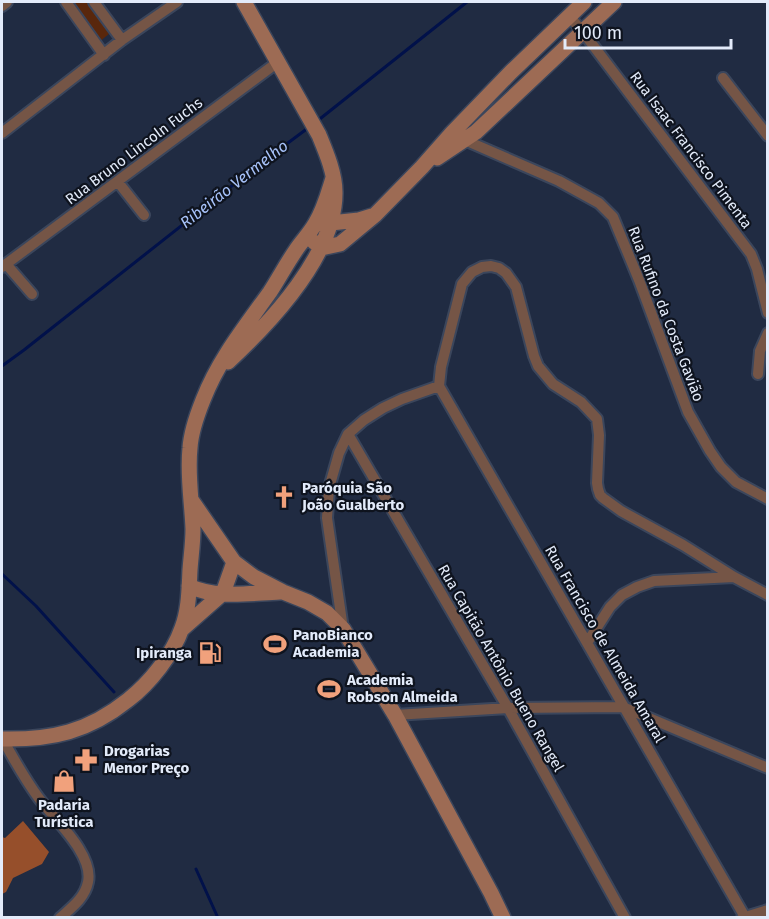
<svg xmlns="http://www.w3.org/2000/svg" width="769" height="919" viewBox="0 0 769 919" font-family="'Fira Sans',sans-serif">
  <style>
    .green { fill: #59270c }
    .forest { fill: #964f2b }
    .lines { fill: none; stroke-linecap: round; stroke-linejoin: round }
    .stream { stroke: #01114a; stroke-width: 3 }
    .minor-casing { stroke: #3b465c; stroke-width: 14 }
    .secondary-casing { stroke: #3b465c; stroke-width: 18 }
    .minor { stroke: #755546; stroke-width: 10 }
    .secondary { stroke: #9d6b54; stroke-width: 15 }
    .labels { text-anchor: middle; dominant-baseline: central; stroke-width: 4.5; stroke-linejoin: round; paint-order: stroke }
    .street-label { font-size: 15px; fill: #e3ebfa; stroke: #0e131e }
    .poi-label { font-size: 15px; font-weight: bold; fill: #e3ebfa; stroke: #0e131e; text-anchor: start }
    .water-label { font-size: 16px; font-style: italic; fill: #a7c2f9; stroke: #0e131e }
  </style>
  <rect width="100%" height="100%" fill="#202b42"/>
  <path class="green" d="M70,2h17l22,32 -10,8z"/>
  <path class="forest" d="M23,821l26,31 -7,12 -29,14 -7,14 -4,2v-57l3,1z"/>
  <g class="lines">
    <path class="stream" d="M316,122l151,-120
      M2,366l22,-16 233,-184 51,-38
      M2,574l34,32 78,86
      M196,869l22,49"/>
    <g class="minor-casing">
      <path id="minor" d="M66,2l38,53
        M94,2l28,38
        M2,6l5,-4
        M569,16l14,16 168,222 6,15 11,44
        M723,78l45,58
        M2,133l120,-93 55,-38
        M460,138l99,43 40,22 14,14 26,63 49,132 22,39 11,16 15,15 32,17
        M118,182l26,33
        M6,264l26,30
        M2,267l276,-205
        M758,374l2,-23 8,-18
        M439,386c103,177 203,354 306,531
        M348,434l160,274 117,210
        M343,629l-16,-111 2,-30 10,-35 9,-19 16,-14 19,-12 19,-9 37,-13 2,-19 21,-83 10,-12 10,-5 9,-1 8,2 7,5 10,14 18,69 4,10 15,18 28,18 16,17 2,16 -2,48 1,6 2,6 3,3 18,13 62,34 51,32 34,18
        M587,643l23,-36 12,-12 15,-8 17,-6 80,-4
        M395,715l113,-7 115,-1 145,61
        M2,738c11,20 22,40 36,59 15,21 56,57 50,85 -3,16 -17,26 -28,36
        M742,918l26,-8"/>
    </g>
    <g class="secondary-casing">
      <path id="secondary" d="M437,158l39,-26 138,-130
        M321,224l38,-4 13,-4
        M314,242l7,5h5l14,-3 35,-29 47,-48 30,-34 59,-61 73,-70
        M228,362c43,-40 108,-109 107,-170 0,-19 -9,-40 -16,-57l-75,-133
        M192,501l42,61 20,15 29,15 25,10 19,11 16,16 52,86 96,178 12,25
        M189,586c27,13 62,7 91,6
        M182,629l41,-36 11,-31
        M2,739c50,1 86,-7 126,-39 22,-17 45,-46 54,-72 7,-18 7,-39 8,-58 1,-14 3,-27 3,-41 -1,-27 -6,-54 -3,-81 1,-17 7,-33 13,-48 16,-41 42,-73 67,-108 9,-14 17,-29 26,-42 6,-9 14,-17 19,-26 9,-14 13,-30 18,-46"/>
    </g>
    <use href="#minor" class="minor"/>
    <use href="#secondary" class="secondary"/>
  </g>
  <defs>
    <g id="church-bare" transform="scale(1.8)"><path d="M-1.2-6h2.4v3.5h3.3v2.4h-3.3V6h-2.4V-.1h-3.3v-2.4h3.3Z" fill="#f1a17c" stroke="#0e131e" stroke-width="2.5" paint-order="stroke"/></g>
    <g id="stadium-bare" transform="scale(1.8)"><path d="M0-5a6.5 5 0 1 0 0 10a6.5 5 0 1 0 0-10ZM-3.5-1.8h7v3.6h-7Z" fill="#f1a17c" stroke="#0e131e" stroke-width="2.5" paint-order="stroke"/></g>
    <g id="fuel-bare" transform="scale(1.8)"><path d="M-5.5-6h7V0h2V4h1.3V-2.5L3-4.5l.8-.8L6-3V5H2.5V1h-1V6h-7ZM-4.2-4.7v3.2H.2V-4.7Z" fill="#f1a17c" stroke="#0e131e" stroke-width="2.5" paint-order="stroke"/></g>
    <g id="pharmacy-bare" transform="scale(1.8)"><path d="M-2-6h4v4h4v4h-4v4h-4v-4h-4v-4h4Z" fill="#f1a17c" stroke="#0e131e" stroke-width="2.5" paint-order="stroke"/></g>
    <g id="shop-bare" transform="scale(1.8)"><path d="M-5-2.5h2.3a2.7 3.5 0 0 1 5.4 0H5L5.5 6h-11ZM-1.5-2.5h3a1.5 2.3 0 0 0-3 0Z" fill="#f1a17c" stroke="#0e131e" stroke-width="2.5" paint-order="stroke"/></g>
  </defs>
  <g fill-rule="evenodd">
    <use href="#church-bare" x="284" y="497"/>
    <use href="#stadium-bare" x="275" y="644"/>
    <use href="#fuel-bare" x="210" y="653"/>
    <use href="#stadium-bare" x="329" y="689"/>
    <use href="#pharmacy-bare" x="86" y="760"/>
    <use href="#shop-bare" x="64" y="781"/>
  </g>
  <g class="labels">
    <g class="street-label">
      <text transform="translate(691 150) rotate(53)">Rua Isaac Francisco Pimenta</text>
      <text transform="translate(134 151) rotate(-37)">Rua Bruno Lincoln Fuchs</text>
      <text transform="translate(666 314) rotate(69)">Rua Rufino da Costa Gavião</text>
      <text transform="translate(605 644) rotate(60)">Rua Francisco de Almeida Amaral</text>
      <text transform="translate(501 668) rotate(60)">Rua Capitão Antônio Bueno Rangel</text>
    </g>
    <g class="poi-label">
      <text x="302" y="488">Paróquia São<tspan x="302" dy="17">João Gualberto</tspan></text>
      <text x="293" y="635">PanoBianco<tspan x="293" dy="17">Academia</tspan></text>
      <text x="192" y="653" text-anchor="end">Ipiranga</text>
      <text x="347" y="680">Academia<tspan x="347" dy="17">Robson Almeida</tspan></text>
      <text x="104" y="751">Drogarias<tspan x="104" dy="17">Menor Preço</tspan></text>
      <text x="64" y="805" text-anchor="middle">Padaria<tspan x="64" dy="17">Turística</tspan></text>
    </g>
    <g class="water-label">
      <text transform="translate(234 184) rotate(-38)">Ribeirão Vermelho</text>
    </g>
  </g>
  <rect width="769" height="919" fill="none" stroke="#e3ebfa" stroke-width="6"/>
  <path d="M565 39v9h166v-9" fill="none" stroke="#e3ebfa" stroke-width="3"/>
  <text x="574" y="39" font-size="18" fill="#e3ebfa" stroke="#0e131e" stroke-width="4.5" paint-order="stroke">100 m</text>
</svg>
